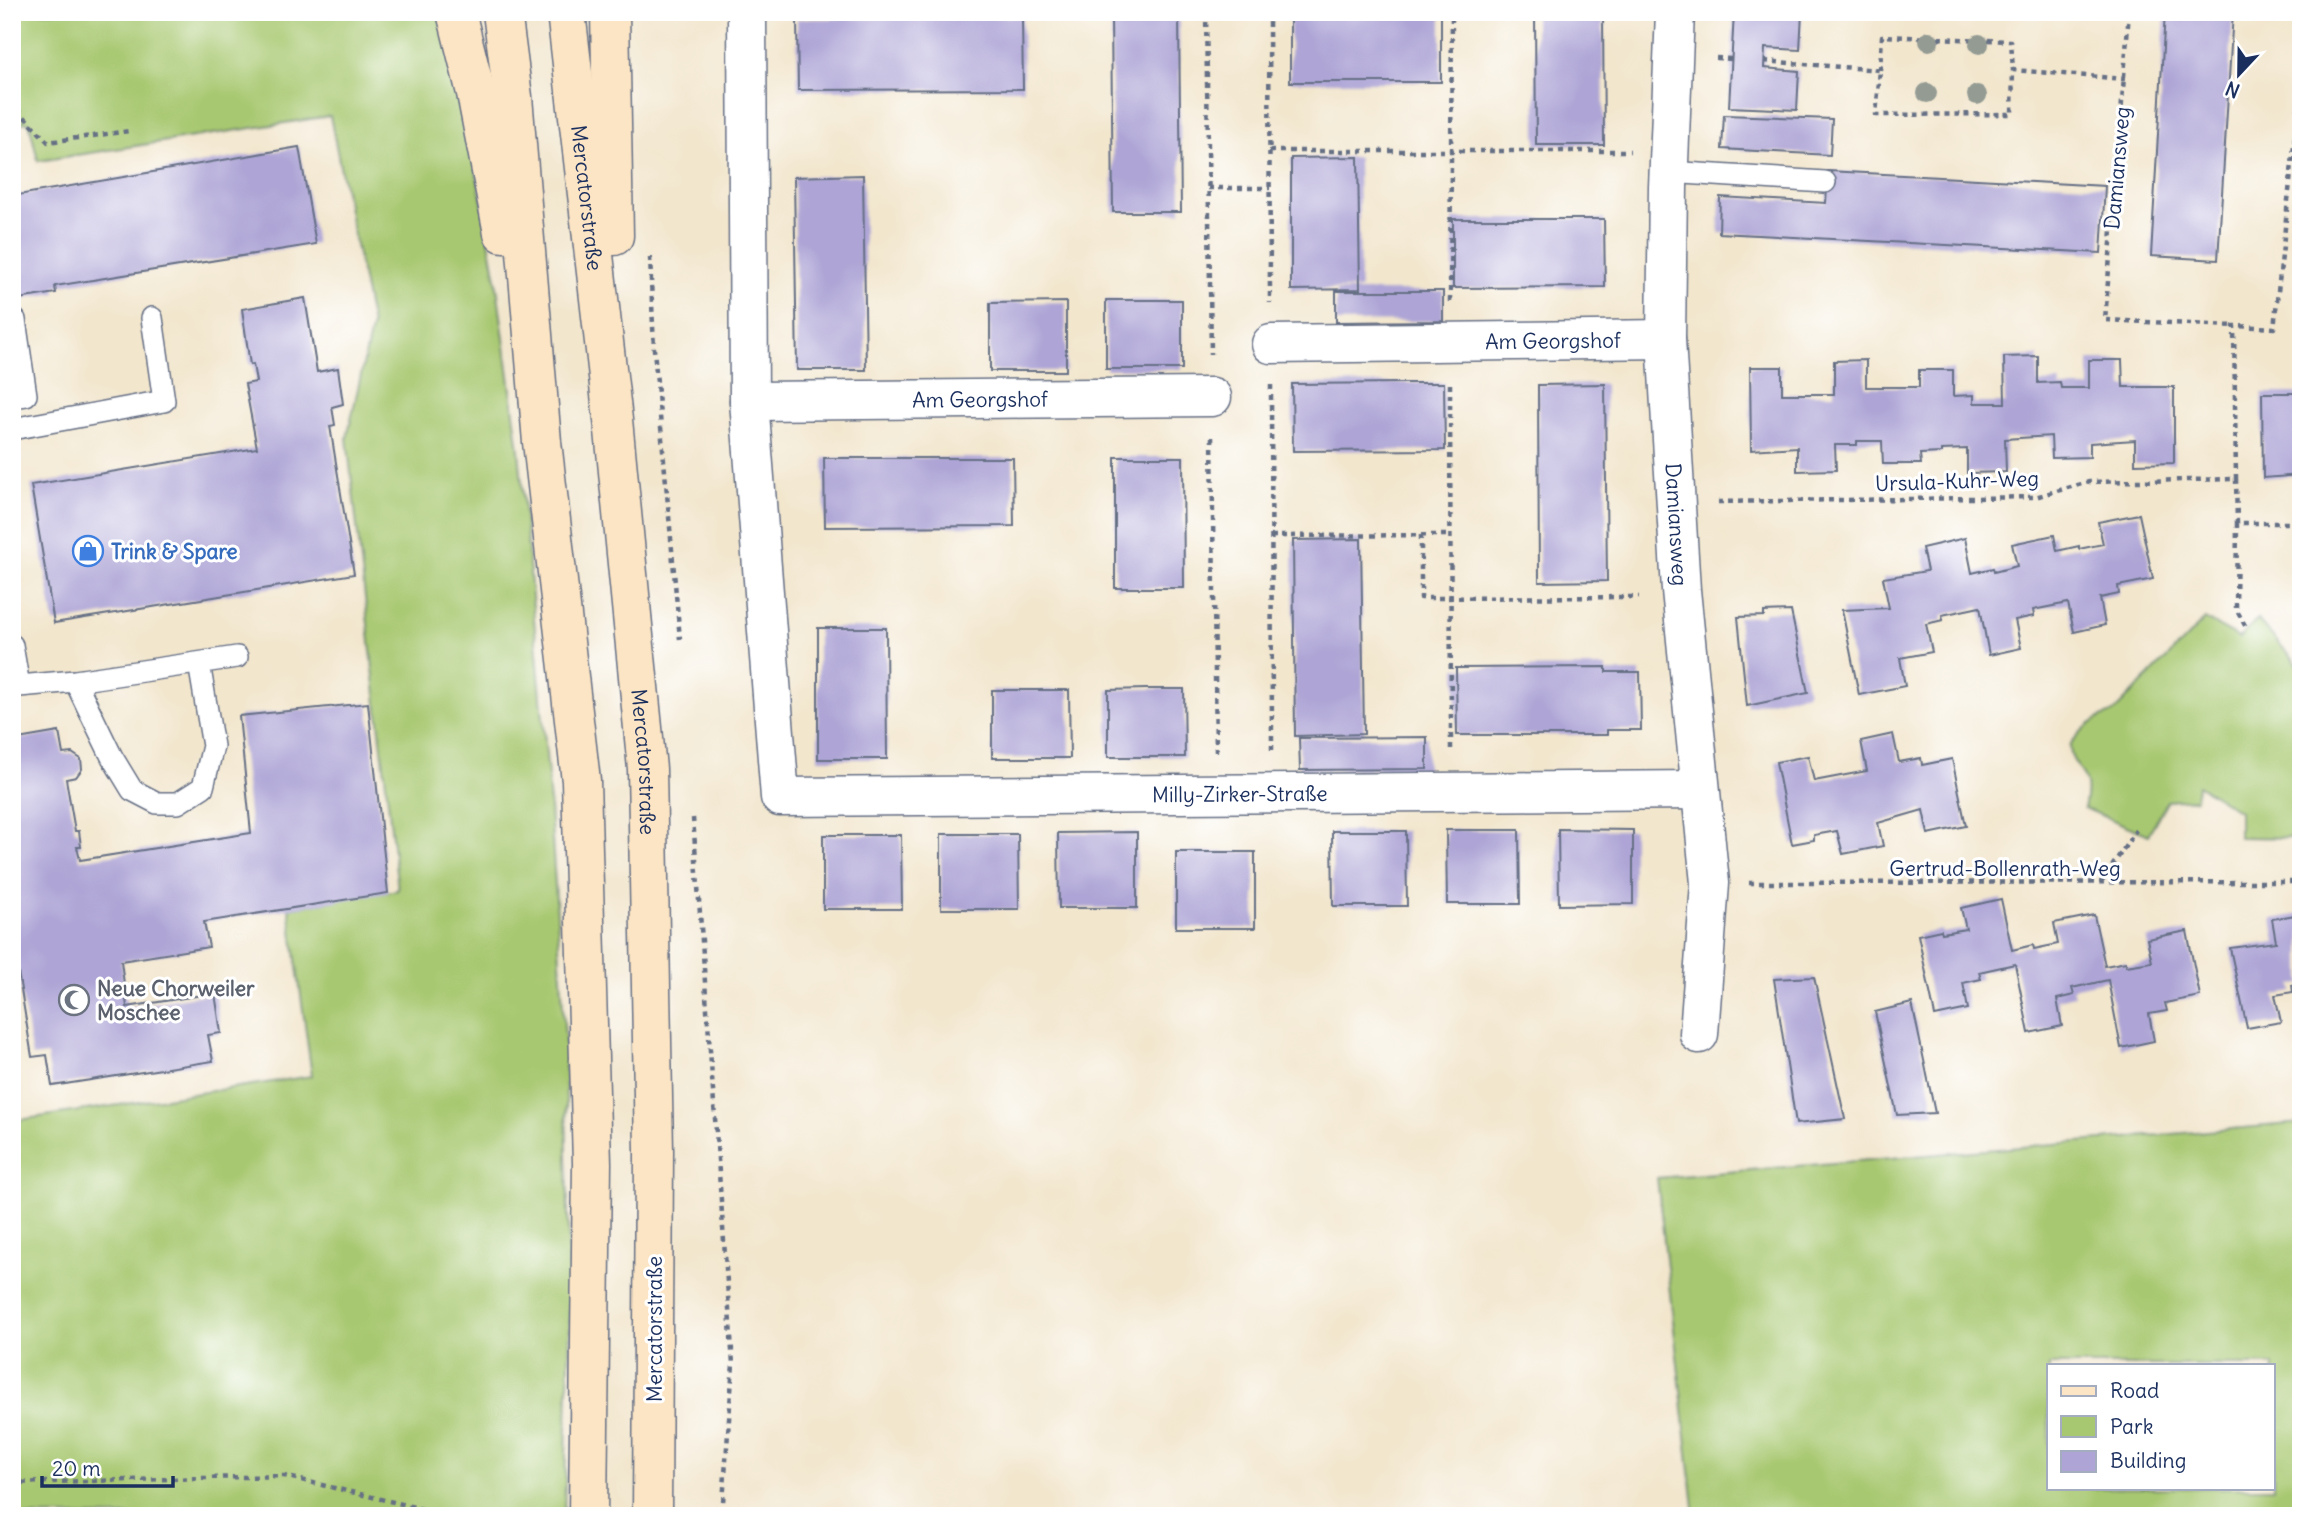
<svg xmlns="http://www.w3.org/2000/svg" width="2313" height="1528" viewBox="0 0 2313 1528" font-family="Delius,sans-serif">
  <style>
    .green { fill: #a7c870; stroke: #617c67; stroke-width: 2; fill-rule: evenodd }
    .building { fill: #aea5d6 }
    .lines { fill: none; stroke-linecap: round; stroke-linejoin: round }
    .service-casing { stroke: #666f85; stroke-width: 24 }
    .minor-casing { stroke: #666f85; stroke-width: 41 }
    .secondary-casing { stroke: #666f85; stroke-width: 41 }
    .path { stroke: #666f85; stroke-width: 4.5; stroke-dasharray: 5 5; stroke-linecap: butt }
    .service { stroke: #fff; stroke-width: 21 }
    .minor { stroke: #fff; stroke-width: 38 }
    .secondary { stroke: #fce5c4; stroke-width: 38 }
    .tree { fill: #939b93 }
    .labels { text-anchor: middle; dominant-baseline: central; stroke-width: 6; stroke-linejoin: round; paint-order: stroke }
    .street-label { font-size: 21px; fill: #1b2f5e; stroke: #fff }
    .shop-label { font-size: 21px; font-weight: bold; fill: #366cbe; stroke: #fff; text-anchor: start }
    .worship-label { font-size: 21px; font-weight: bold; fill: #5b616d; stroke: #fff; text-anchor: start }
  </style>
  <rect width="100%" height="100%" fill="#fff"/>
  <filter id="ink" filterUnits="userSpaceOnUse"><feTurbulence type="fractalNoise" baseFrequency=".0143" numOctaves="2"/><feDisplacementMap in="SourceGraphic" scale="14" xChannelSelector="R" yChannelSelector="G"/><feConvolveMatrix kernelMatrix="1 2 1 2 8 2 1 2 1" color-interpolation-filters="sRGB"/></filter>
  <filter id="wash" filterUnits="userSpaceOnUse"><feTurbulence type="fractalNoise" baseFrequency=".00686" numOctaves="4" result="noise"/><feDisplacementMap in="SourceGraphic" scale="28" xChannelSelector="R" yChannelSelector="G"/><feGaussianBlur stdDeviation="1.57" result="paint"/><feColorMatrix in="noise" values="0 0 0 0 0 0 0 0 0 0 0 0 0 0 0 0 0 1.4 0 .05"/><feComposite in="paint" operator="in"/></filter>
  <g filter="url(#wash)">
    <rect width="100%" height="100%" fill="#f2e6cd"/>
    <path class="green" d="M12,12h432l18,81 34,186 23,171 29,326 17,262 5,293 -6,185h-552v-395l300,-45 -23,-168 109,-18 -51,-452 25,-113 -42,-209 -292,45 -9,-39 -17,2z
      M2205,619l34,19 18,-19 44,49v170l-62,-1v-26l-41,-26 -3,14 -28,2 -19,34 -64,-27c2,-9 4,-18 1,-28 -5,-16 -14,-14 -15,-35 11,-15 26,-28 43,-32z
      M2301,1123v393h-606l-38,-338zM2049,1365h224v123h-224z"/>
    <g id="blocks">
      <path class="building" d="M1734,12h68l-2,38 -35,-2 -1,20 35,3 -2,39 -68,-3z
        M2165,12h68l-15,248 -67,-4z
        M1535,13h68l1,132h-68z
        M1441,14v68h-151v-67z
        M1111,15h68l2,197h-68z
        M1022,17l1,72 -225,1 -1,-71z
        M1724,115l108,4 -2,36 -108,-6z
        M299,147l17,97 -261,42 1,7 -44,7v-104z
        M1358,157l2,132 -69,1v-132z
        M1828,171l277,15 -4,67 -382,-20 1,-36 106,6z
        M863,175l3,195h-69l-3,-193z
        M1453,219h151l1,68 -152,1z
        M1336,291h107v30l-107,1z
        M305,298l12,74 21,-4 5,36 -11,3 3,18 -5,1 24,148 -300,49 -23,-138 226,-37 -12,-64 11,-2 -3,-18 -3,1 -8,-56z
        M1106,300h76v69h-76z
        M1066,302v69h-76v-68z
        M2038,356v27l22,-1 1,6h28v-28h33l1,27h51v76l-39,1v-24l-45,3v14l-38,1 -1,-22 -46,3 1,33 -39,1v-24l-26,1v3l-21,1 1,10h-38l-1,-23h-25v4h-22l1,25 -39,1v-24l-46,3 -1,-83h32v27h52v-33l32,-1v27h53v-17h34v26l21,-1v8h31l-1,-46z
        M1405,383h39l1,67 -152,1 -1,-67z
        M1605,384l2,197 -68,1 -1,-197z
        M2262,393h35l1,27h3v55l-38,3z
        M1115,457h68l1,131h-69z
        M824,458h189l1,68 -189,1z
        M2139,514l14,65 -35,7 1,8 -19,4 5,27 -31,7 -6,-29 -35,7 1,6 -19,4 6,28 -32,7 -9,-48 -38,8 1,5 -17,4 6,28 -32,6 5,28 -46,9 -17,-85 47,-2 -6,-30 44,-7 -5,-23 43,-10 7,35 21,-5 1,4 23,-6 -5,-22 42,-9 3,16 22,-5v3l24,-5 -5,-22z
        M1361,539l3,195 -69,2 -2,-196z
        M1791,611l17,82 -61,13 -9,-89 26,-1v-4z
        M818,628h68l1,131h-69z
        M1606,667v5h34l1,58h-34v5h-150l-1,-67z
        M1146,689h38l1,68h-77v-67z
        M992,690h77l1,68h-78z
        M368,703l20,190 -184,29 5,25 -88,14 6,46 88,-14 6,40 -13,2 5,26 -161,25 -5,-31 -15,2 -17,-104 -3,-2v-211l47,-8 4,22 9,-1 9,6 1,10 -6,8 -10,2 9,52h4l2,16h-4l3,13 171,-27 -12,-117z
        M1893,734l6,28 22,-4 1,7 30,-6 14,67 -38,8 -5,-24 -45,13 5,23 -40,8 -6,-23 -23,4v5l-22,4 -16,-82 32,-6 6,25 53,-10 -6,-30z
        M1427,737v32l-127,1 -1,-32z
        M1558,829l75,1v74l-74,1z
        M1446,830h73l1,74h-73z
        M1332,831h74l1,75h-74z
        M1137,832v76h-78l-1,-75z
        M941,834h77l1,75h-78z
        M823,835h78l1,74h-79z
        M1176,852h79v76h-79z
        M2001,899l11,51 21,-5 1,4 24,-5 -4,-21 40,-8 11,51 21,-4v4l26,-4 -5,-23 40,-8 13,65 -35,7 2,8 -18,3 5,27 -33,7 -13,-68 -36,8 2,7 -17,4 5,27 -33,7 -14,-69 -36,8 2,7 -18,4 5,26 -33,7 -17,-81 23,-5 1,3 24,-4 -5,-21z
        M2301,914v70l-9,1 1,7 -18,3 6,27 -34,6 -17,-80 46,-6 -4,-23z
        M1814,977l31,142 -49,5 -22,-145z
        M1912,1003l23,110 -38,2 -22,-103z"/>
    </g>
  </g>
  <g filter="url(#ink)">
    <use href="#blocks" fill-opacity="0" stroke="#666f85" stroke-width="2"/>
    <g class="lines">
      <g class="service-casing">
        <path id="service" d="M1668,172l157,10
          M12,397l14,-2 -11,-75
          M12,429l152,-28 -12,-83
          M12,645l7,41 -7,1
          M75,681l162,-24
          M19,686l56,-5 37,76 20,33 25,13h21l25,-16 10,-41 -14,-83"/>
      </g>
      <g class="minor-casing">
        <g id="minor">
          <path id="s1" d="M747,12l2,389 31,396 920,-7"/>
          <path id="s2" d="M1675,12l-7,175 -2,152 15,251 29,293 -11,151"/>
          <path id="s3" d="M1271,344l395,-5"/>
          <path id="s4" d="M749,401l463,-4"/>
        </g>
      </g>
      <g class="secondary-casing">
        <g id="secondary">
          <path d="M456,12l20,81 27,140"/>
          <path d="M502,12l11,85 29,345 39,339 11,382 -4,353"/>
          <path id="s5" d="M566,12l47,408 34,349 7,382 -2,365"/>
          <path d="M610,12l4,224"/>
        </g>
      </g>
      <path class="path" d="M1206,12l5,342
        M1269,12l1,291
        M2129,12l-24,308 129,6
        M1716,58l16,1
        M1764,61l116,9 -4,45 136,-1 1,-44 112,9
        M1880,70l2,-34 129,5 2,29
        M12,101l6,9 30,32 81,-11
        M1269,151h361
        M1208,188h62
        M650,257l4,92 26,290
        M1450,302l2,-290
        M1450,384l1,366
        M1271,385l1,366
        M1212,437l4,316
        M2236,479l-2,-153 40,2 27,-246
        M1718,502l317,-5 54,-15 147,-3 1,44h64
        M2237,523l-1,86 11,20
        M1421,535v63l218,-1
        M1271,536l180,-1
        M693,818l40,546 -11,152
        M1749,883l552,-1
        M2101,883l35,-53
        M12,1483l272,-7 168,40"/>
      <use href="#service" class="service"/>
      <use href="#minor" class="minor"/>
      <use href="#secondary" class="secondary"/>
    </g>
    <g class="tree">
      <circle cx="1929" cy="41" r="10"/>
      <circle cx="1979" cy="44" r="10"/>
      <circle cx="1927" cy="93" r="10"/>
      <circle cx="1977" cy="95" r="10"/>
    </g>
  </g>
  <defs>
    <g id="shop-ring" transform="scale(1.575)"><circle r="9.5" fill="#fff" stroke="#3f7fe0" stroke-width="1.5"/><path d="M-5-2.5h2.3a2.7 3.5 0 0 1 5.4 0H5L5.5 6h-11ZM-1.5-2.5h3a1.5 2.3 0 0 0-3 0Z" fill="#3f7fe0"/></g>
    <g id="mosque-ring" transform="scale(1.575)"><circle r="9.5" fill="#fff" stroke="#6b7280" stroke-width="1.5"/><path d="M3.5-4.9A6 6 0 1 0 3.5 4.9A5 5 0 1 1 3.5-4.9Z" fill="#6b7280"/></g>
  </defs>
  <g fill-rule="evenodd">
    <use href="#shop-ring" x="88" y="551"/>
    <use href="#mosque-ring" x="74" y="1000"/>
  </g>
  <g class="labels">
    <g class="street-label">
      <text transform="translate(2117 168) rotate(-85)">Damiansweg</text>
      <text stroke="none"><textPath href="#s5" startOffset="187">Mercatorstraße</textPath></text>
      <text stroke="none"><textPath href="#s3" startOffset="282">Am Georgshof</textPath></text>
      <text stroke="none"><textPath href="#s4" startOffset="231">Am Georgshof</textPath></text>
      <text transform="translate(1957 481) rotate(-2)">Ursula-Kuhr-Weg</text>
      <text stroke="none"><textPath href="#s2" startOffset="513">Damiansweg</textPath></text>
      <text stroke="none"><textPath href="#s5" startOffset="754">Mercatorstraße</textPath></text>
      <text stroke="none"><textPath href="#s1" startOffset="1246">Milly-Zirker-Straße</textPath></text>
      <text x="2005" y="868">Gertrud-Bollenrath-Weg</text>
      <text transform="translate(654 1329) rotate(-90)">Mercatorstraße</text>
    </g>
    <g class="shop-label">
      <text x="111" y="551">Trink &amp; Spare</text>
    </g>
    <g class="worship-label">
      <text x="97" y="988">Neue Chorweiler<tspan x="97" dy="24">Moschee</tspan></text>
    </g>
  </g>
  <rect width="2313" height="1528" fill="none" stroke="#fff" stroke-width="42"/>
  <rect x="2047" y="1364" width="228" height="126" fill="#ffffff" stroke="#a4acbf" stroke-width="2"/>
  <rect x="2061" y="1386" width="35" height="10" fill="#fce5c4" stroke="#a4acbf" stroke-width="2"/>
  <text x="2110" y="1398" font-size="21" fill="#1b2f5e">Road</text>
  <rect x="2061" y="1416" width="35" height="21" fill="#a7c870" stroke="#a4acbf" stroke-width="2"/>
  <text x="2110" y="1434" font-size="21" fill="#1b2f5e">Park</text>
  <rect x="2061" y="1451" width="35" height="21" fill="#aea5d6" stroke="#a4acbf" stroke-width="2"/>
  <text x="2110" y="1468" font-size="21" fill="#1b2f5e">Building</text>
  <g transform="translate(2239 74) rotate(202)" stroke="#ffffff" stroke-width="5" paint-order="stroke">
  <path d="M0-5L12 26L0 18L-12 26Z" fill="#1b2f5e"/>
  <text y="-10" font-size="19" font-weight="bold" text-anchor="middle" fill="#1b2f5e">N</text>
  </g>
  <path d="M42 1476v10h131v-10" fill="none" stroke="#1b2f5e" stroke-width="3.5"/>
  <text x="52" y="1476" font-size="21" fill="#1b2f5e" stroke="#ffffff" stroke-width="5" paint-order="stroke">20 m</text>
</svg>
